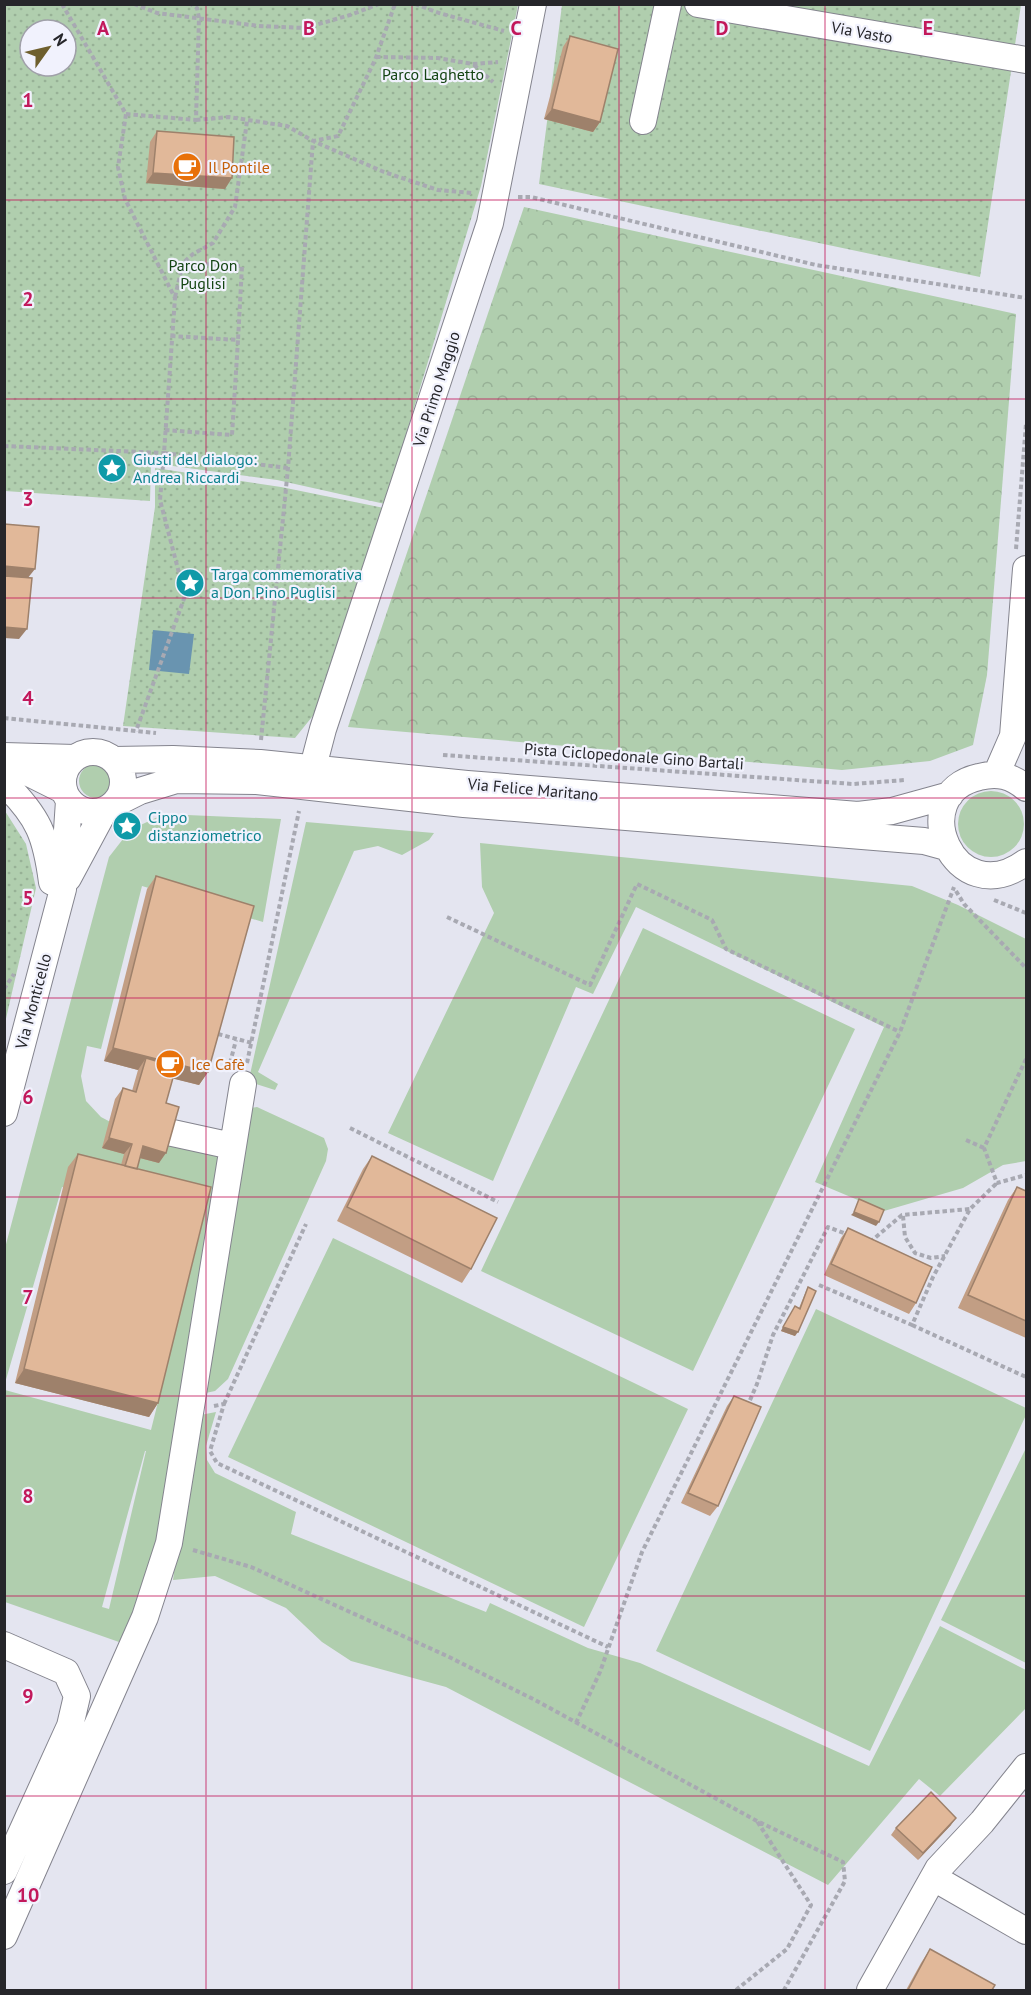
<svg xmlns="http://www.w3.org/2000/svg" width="1031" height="1995" viewBox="0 0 1031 1995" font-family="'PT Sans',sans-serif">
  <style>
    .grass { fill: #b0ceae; fill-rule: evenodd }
    .forest { fill: url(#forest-crowns) }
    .park { fill: url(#park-dots); fill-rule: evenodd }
    .water { fill: #6994b0 }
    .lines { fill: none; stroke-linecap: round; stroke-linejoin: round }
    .minor-casing { stroke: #84848e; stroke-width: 28 }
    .path { stroke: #a8a9b2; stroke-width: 4; stroke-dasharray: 4.5 3; stroke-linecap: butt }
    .minor { stroke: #fff; stroke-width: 26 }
    .wall { fill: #c29e84 }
    .shaded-wall { fill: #9e816b }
    .building { fill: #e1b899; stroke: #9e816b; stroke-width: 1.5 }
    .grid { fill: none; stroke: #c2185b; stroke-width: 1.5; stroke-opacity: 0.55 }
    .labels { text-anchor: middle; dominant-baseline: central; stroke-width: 4.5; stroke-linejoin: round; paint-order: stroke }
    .street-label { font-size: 16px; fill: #26262a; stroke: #f1f2fd }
    .park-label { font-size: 16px; fill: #144413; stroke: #f1f2fd }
    .food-label { font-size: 16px; fill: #c56008; stroke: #f1f2fd; text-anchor: start }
    .culture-label { font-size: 16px; fill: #0d838f; stroke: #f1f2fd; text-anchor: start }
    .grid-label { font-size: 20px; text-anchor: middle; font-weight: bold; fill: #c2185b; stroke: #f1f2fd; stroke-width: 4.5; stroke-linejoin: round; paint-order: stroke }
  </style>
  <defs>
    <pattern id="forest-crowns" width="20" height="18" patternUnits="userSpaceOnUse" patternTransform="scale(1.5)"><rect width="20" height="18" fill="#b0ceae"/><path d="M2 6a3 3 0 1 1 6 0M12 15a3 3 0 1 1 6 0" fill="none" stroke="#97b196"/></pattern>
    <pattern id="park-dots" width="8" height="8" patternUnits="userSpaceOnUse" patternTransform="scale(1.5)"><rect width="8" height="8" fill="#b0ceae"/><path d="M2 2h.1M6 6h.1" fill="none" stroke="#97b196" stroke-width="1.8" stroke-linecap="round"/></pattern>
  </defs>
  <rect width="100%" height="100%" fill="#e4e5f0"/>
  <path class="grass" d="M79 781a17 17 0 1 1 34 0a17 17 0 1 1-34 0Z
    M958 824a33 33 0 1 1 66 0a33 33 0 1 1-66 0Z
    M164,814l117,5 -18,103 -121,-36 -41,163 -14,-3 -6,30 5,25 15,16 17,9 109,25 -64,384 -33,86 -11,21 -114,-40v-212l146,40 50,-201 -139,-42 -57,196v-135l104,-391 21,-27zM145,1451h1l-37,158 -7,-2z
    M306,822l128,11 -5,7 -27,15 -24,-9 -24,5 -96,221 20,12 -3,6 -19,-6 -7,-5z
    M480,843l432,43 46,19 68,34v222l-23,4 -40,23 -79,23 -69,-29 69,-155 -248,-120 -43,87 -17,-7 -83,194 -105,-48 106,-220 -12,-26z
    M643,928l212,101 -162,342 -212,-100z
    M257,1107l67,31 4,11 -2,12 -98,218 -13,12 -14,3 48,-286z
    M333,1238l355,171 -104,218 -356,-170z
    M816,1309l210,99v7l-156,336 -214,-100z
    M216,1412l-10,34 1,14 8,13 81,39 -5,22 195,78 4,-9 98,45 52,15 229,103 71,-140 86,44v38l-86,88 -21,-17 -91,106 -382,-198 -95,-26 -29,-19 -36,-34 -71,-32 -42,4 22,-164z
    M1026,1448v215l-85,-43z"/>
  <path class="forest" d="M524,207l492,107 -29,361 -14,70 -43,16 -88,9 -494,-43z"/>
  <path class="park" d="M4,5h514l-37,181 -96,318 -108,-24 -126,-17 -1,38 -145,-10zM30,30h36v36h-36z
    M562,5h459l-41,272 -441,-93z
    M155,468l126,19 103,21 -68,204 -21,26 -172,-12 32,-219z
    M5,811l21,33 10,44 -31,135z"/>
  <path class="water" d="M153,630l41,4 -5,40 -40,-4z"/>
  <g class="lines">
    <g class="minor-casing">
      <path id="minor" d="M698,4l328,56
        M643,121l25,-117
        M63 782a30 30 0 1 1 60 0a30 30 0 1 1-60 0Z
        M4,756l71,2
        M114,760l59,-1 87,4 207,21 391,31 34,-4 58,-16
        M4,766l25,7 34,17
        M996,775l17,-39 13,-167
        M4,783c35,34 42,53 48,99
        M311,784l2,-17 10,-38 167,-506 43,-219
        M1026,788c-14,-12 -28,-16 -47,-11 -76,17 -25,138 47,85
        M116,803l24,-12 36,-11 81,1 207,23 460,37 22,6
        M68,878l36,-67
        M4,1113l59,-224 6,-88
        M168,1132l64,14
        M4,1645l62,27 11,24 -7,30 -66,145
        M934,1878l92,53
        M4,1936l141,-319 24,-74 74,-459
        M870,1990l68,-121 44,-47 44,-55"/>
    </g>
    <path class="path" d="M62,4l64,110 -8,53 7,32 50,99 -11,155 124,15
      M134,4l23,9 102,13 46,2 45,-13 29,-11
      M415,4l24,9 65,18
      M376,57l62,1 35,6 25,-2
      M474,65l19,17
      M126,114l70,6 3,-102 -2,-10 -6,-4
      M196,120l33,-3 58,9 26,15 71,31 54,18 34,3
      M518,197h13l285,68 210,33
      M183,263l59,3 -4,74
      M175,297l8,-34 10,-9 20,-11 22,-36 12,-86
      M165,430l67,5 6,-95 -66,-4
      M4,446l160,7 -4,47 25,96 -49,135
      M1016,549l10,-125
      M4,718l152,15
      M261,740l27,-272 25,-327 25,-5 37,-76 20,-56
      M443,755l410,29 52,-4
      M956,891l8,13 62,64
      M994,900l32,13
      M447,917l143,68 47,-101 75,36 14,29 174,83
      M4,989l10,-15
      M218,1034l34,9
      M1026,1059l-42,89 13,35 29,-8
      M230,1063l6,-23
      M247,1063l52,-252
      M350,1128l148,74
      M966,1140l18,8
      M903,1216l2,21 10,16 16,5 14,-2
      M870,1242l32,-27 68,-6
      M819,1285l93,40 21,-48 37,-68 27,-26
      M912,1325l114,52
      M224,1404l82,-180
      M214,1406l10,-2 -14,47 7,12 391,184
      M747,1407l10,-23 16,-49 55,-108 21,8
      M193,1550l58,17 196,89 88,44 222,121 86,41 2,19 -61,109
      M576,1723l24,-51 42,-120 258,-520 54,-145
      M736,1990l51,-41 24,-44 -54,-84"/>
    <use href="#minor" class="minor"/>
  </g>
  <path class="wall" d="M570,36l30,86 -7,10 -49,-13 19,-72z
    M157,131l68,58 -79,-6 4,-41z
    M156,876l52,196 -9,13 -27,-7 -6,25 -7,60 -19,-5 -3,11 21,234 -9,14 -134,-34 53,-216 10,-13 43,11 3,-11 -22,-6 13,-49 8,-11 9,3 6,-21 -34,-9 43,-172z
    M372,1156l99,113 -9,14 -125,-62 26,-52z
    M1017,1187l9,4v147l-68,-30 50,-108z
    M848,1228l68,75 -7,11 -85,-39 17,-37z
    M808,1287l-13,49 -14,-5 14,-25 4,2 7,-17z
    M734,1396l-16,110 -8,10 -29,-13 46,-97z
    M951,1825l-33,35 -27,-25 5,-7z
    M930,1949l62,41h-86l15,-27z"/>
  <path class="shaded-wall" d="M552,109l48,13 -7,10 -49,-13z
    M153,173l79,5 -7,11 -79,-6z
    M4,566l31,3 -8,10 -23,-2z
    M4,627l23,2 -8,10 -15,-1z
    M113,1048l95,24 -9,13 -57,-14 4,-13 -8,12 -34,-9z
    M109,1138l23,6 -8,10 -22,-6z
    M143,1146l23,7 -7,10 -23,-6z
    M854,1212l25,10 -3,4 -25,-11z
    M783,1327l15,5 -3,4 -14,-5z
    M24,1369l134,34 -9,14 -134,-34z
    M956,1818l-5,7 -33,35 5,-7z"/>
  <path class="building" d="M570,36l48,13 -18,73 -48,-13z
    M157,131l77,6 -2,41 -79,-5z
    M4,524l35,3 -4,42 -31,-3z
    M5,576l27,2 -5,51 -23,-2z
    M156,876l98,30 -46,166 -95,-24z
    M146,1058l30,9 -10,36 13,4 -13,46 -23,-7 -6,23 -12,-3 7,-22 -23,-6 14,-50 13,4z
    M78,1154l133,33 -53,216 -134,-34z
    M372,1156l125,62 -26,51 -124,-62z
    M1017,1187l9,4v130l-58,-26z
    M859,1199l25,11 -5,12 -25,-10z
    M848,1228l84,39 -16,36 -85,-39z
    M808,1287l8,4 -18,41 -15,-5 12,-21 5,3z
    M734,1396l27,11 -43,99 -30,-13z
    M931,1792l25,26 -33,35 -27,-25z
    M930,1949l65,36 -3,5h-84z"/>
  <path class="grid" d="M206,4v1986M412,4v1986M619,4v1986M825,4v1986M4,200h1022M4,399h1022M4,598h1022M4,798h1022M4,998h1022M4,1197h1022M4,1396h1022M4,1596h1022M4,1796h1022"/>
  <defs>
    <g id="cafe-disc" transform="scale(1.5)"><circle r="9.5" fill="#e8710a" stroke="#f1f2fd"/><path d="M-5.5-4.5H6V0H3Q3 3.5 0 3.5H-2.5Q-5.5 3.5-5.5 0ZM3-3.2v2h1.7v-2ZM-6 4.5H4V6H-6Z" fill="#fff"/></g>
    <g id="sight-disc" transform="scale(1.5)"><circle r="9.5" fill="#0f9aa8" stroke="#f1f2fd"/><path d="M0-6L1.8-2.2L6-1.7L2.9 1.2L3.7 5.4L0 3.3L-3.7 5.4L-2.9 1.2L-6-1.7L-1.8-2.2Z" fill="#fff"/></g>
  </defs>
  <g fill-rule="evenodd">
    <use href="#cafe-disc" x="187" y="167"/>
    <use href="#sight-disc" x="112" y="468"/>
    <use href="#sight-disc" x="190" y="583"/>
    <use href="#sight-disc" x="127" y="826"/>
    <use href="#cafe-disc" x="170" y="1064"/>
  </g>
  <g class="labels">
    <g class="street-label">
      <text transform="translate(862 32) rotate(10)">Via Vasto</text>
      <text transform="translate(436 389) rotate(-72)">Via Primo Maggio</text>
      <text transform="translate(634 756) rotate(4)">Pista Ciclopedonale Gino Bartali</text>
      <text transform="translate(533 789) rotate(5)">Via Felice Maritano</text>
      <text transform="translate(33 1001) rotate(-75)">Via Monticello</text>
    </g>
    <g class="park-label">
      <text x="433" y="74">Parco Laghetto</text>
      <text x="203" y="265">Parco Don<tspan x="203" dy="18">Puglisi</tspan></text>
    </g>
    <g class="food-label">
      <text x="208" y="167">Il Pontile</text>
      <text x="191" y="1064">Ice Cafè</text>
    </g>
    <g class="culture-label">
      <text x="133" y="459">Giusti del dialogo:<tspan x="133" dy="18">Andrea Riccardi</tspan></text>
      <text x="211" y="574">Targa commemorativa<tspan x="211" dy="18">a Don Pino Puglisi</tspan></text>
      <text x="148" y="817">Cippo<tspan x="148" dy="18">distanziometrico</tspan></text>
    </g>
  </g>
  <g class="grid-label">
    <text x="103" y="35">A</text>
    <text x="309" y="35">B</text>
    <text x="516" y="35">C</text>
    <text x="722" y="35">D</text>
    <text x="928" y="35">E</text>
    <text x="28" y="107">1</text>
    <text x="28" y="306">2</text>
    <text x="28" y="506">3</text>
    <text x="28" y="705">4</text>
    <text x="28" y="905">5</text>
    <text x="28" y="1104">6</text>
    <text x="28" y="1304">7</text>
    <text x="28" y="1503">8</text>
    <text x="28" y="1703">9</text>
    <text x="28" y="1902">10</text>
  </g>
  <rect width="1031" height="1995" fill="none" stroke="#26262a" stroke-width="12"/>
  <g transform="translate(48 48) rotate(56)"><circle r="28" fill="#f1f2fd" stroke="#a0a0a9" stroke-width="1.5"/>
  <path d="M0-4.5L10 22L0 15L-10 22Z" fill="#6e5f2d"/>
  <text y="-9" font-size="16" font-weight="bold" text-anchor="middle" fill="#26262a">N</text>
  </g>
</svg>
